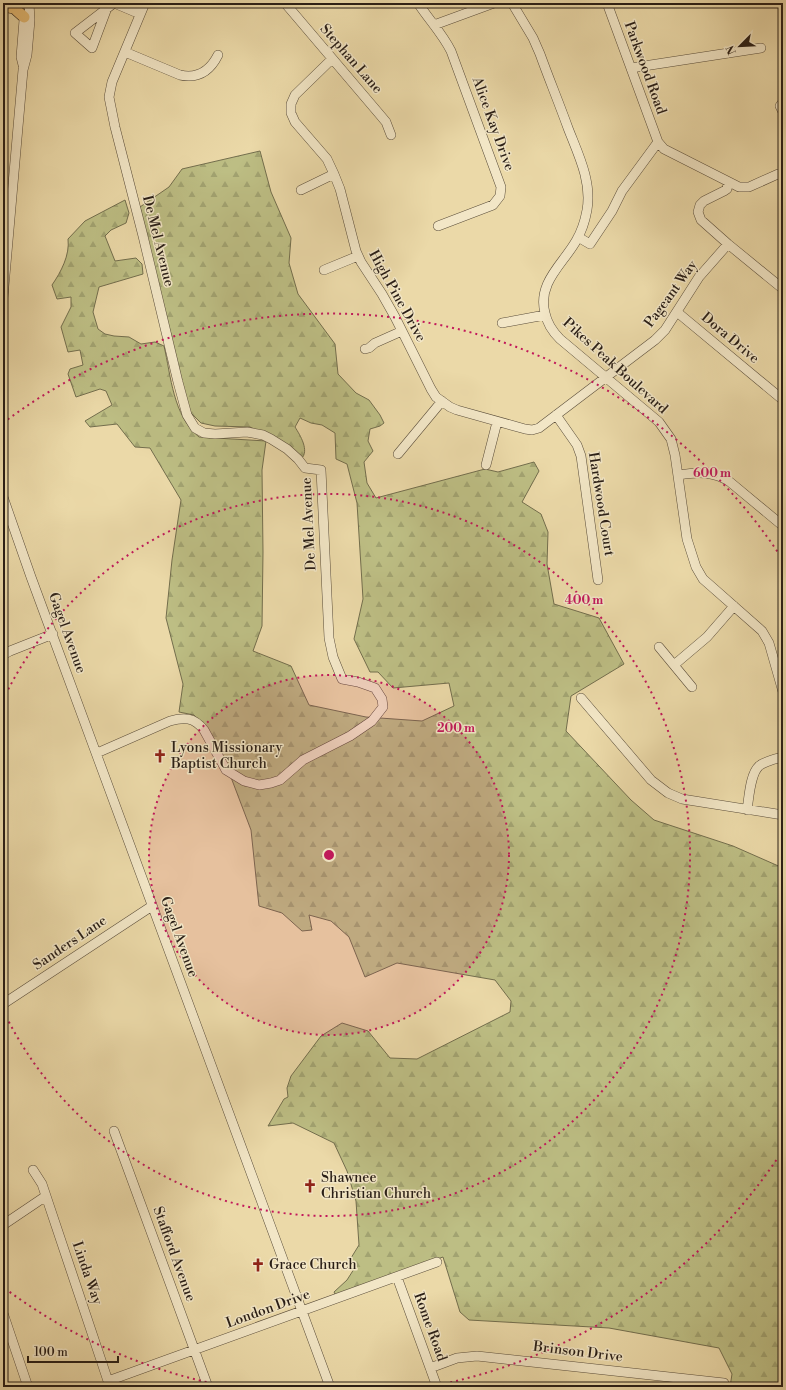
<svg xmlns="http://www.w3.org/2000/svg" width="786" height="1390" viewBox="0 0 786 1390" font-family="'Libre Bodoni',serif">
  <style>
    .forest { fill: url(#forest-firs); stroke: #736e4d }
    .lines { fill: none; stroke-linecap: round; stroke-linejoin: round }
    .minor-casing { stroke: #5a4d3a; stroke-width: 10 }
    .major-casing { stroke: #291e16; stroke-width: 12 }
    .minor { stroke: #f2e6c6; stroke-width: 9 }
    .major { stroke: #e6bc74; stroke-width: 11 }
    .ring { fill: none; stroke: #c2185b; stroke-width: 2; stroke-dasharray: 2 4 }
    .labels { text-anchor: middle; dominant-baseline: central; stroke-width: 3; stroke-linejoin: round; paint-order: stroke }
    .street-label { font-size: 14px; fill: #291e16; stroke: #f2e6c6 }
    .poi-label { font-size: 14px; fill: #291e16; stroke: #f2e6c6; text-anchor: start }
    .centre { fill: #c2185b; stroke: #f2e6c6; stroke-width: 2 }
    .ring-label { font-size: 12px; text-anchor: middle; font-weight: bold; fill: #c2185b; stroke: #f2e6c6; stroke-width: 3; stroke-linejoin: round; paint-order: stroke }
  </style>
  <defs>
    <pattern id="forest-firs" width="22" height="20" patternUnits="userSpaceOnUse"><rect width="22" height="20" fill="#bdbe84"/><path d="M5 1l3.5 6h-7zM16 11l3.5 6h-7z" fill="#a2a371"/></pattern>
  </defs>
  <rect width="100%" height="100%" fill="#ebd9a8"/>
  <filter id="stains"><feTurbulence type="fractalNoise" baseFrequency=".005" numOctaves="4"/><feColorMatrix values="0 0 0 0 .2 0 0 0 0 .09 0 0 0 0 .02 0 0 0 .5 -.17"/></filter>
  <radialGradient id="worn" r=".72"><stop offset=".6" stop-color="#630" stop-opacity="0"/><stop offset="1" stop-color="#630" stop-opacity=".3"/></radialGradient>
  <path class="forest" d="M260,151l11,41 20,46 -2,25 9,31 37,50 3,30 18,19 13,7 11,15 4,8 -4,3 -10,3 -2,12 5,10 -9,11 3,21 9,15 109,-29 13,3 36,-10 5,9 -17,31 19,12 7,18 -1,32 7,40 45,14 25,46 -53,32 -5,35 65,69 23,20 79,26 50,22v519h-53l2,-13 -13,-26 -110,-20 -140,-8 -9,-8 -17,-55 -85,30 -22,9 -2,-4 13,-12 7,-11 -3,-11 8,-13 -3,-44 -9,-30 -13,-28 -41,-20 -25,3 16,-27 4,-2 -1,-9 4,-12 30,-40 21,-13 26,8 22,27 27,1 93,-47 1,-11 -16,-21 -98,-17 -32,14 -16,-40 -18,-16 -22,-6 3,15 -10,1 -20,-18 -23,-7 -8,-76 -30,-79 -27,-36 -15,-3 4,-28 -17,-66 6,-58 9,-60 -31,-52 -15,-1 -18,-23 -27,3 -5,-6 27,-16 -6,-14 -6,-2 -24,8 -8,-23 2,-5 13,-4 -3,-15 -12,2 -7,-25 10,-20v-10l-14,2 -5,-14c9,-13 18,-30 16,-46l17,-18 40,-21 4,13 -3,10 -15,7 -6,6 10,25 21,-3 6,6 1,10 -44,13 -6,25 5,17 7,5 9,2 15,1 12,7 14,-2 9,4c7,30 9,70 35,91l67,4 -4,29 1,82 -1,74 -9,25 38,15 18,39 57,12 56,4 32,-15 -5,-23 -56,5 -15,-16h-8l-16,-33 9,-40 -6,-96 -10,-39 -11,-5 -1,-26 -13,-8 -11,-2 -11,-5 -5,9c5,8 15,24 6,32l-15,-14 -36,-18 -35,-1 -14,-3 -14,-14 -47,-202 29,-20 13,-18z"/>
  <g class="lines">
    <g class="minor-casing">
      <path id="minor" d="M114,3l26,11
        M285,3l96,113 5,6 5,13
        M418,3c11,17 24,30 33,48l50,136 -1,9 -7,9 -55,21
        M512,3l21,35 7,16c9,25 19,49 28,74 10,26 24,53 19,82 -2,11 -5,21 -11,31 -13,23 -39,42 -31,72 2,10 8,19 15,26l99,83 12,17 4,16 12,84 9,28 7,12 8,7 51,45 7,12 14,49
        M607,3l51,139 6,7 75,38h10l29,-13
        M107,8l-15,40 -17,-15 39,-30
        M434,25l60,-22
        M125,52l55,23c18,4 30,-4 38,-20
        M332,59l-37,36 -4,9v9l4,9 32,37 7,15 6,15 16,62 5,11 21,32 13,23 36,72 5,8 14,10 7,3 68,19 7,1 7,-2 116,-88 10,-10 34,-53 29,-33
        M23,65l-2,-8 3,-37
        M631,68l130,-20
        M783,102l-3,4 3,6
        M728,183l-1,6 -3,2 -20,10 -4,4 -2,7 3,8 27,24 55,45
        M301,190l33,-16
        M578,237l12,7 22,-33 10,-20 36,-49
        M324,270l34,-14
        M3,298l20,-228 4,-15 3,-35 -1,-17
        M677,312l106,88
        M502,323l43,-8
        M365,349l4,-1 6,-5 27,-12
        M556,415l21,30 4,11 17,124
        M398,454l44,-53
        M486,465l11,-43
        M679,475c18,-3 35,-4 51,7l53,44
        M3,497l28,80 299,810
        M659,647l33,40
        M3,655l7,-4 43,-17
        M674,665l33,-28 27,-31
        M581,698l70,82 17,13 14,6 101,16
        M97,753l73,-32c14,-4 24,-4 34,9l22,40 18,11 15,4 12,-2 9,-3 23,-20 47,-24 22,-15 11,-14 -1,-8 -7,-11 -17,-6 -16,-3 -9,-22 -4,-19 -8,-168 -16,-2 -7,-9 -11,-10 -16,-10 -8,-4 -16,-3 -32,2 -11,-1 -9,-5 -8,-13 -9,-33 -35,-146 -28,-109 -6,-30 3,-15 33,-79
        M747,810c2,-12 3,-36 12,-44 6,-5 16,-7 24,-9
        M3,1004l149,-98
        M114,1131l94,256
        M33,1170l9,14 68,203
        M3,1225l43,-29
        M397,1277l40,110
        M3,1313l25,74
        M430,1368l27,-10 20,-2 247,27
        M108,1381l329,-119"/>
    </g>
    <g class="major-casing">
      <path id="major" d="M3,6l11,2 10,9"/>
    </g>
    <use href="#minor" class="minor"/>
    <use href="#major" class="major"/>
  </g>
  <circle cx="329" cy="855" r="180" fill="#c2185b" fill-opacity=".12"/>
  <g class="ring">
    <circle cx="329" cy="855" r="180"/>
    <path d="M3 700A361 361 0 1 1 3 1010"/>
    <path d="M783 1150A541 541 0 0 1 428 1387M230 1387A541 541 0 0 1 3 1287M3 423A541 541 0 0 1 783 560"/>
  </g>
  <defs>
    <g id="church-bare" transform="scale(1.08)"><path d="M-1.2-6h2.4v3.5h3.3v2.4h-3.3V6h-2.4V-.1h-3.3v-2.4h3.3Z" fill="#8f2418" stroke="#f2e6c6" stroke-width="2.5" paint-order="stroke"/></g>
  </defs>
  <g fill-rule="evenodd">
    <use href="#church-bare" x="160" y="756"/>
    <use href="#church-bare" x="310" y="1186"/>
    <use href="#church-bare" x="258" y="1265"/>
  </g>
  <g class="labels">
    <g class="street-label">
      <text transform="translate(351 59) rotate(49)">Stephan Lane</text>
      <text transform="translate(645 68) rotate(70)">Parkwood Road</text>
      <text transform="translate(493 124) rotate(70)">Alice Kay Drive</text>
      <text transform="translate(158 241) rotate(76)">De Mel Avenue</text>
      <text transform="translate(671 294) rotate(-54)">Pageant Way</text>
      <text transform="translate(397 296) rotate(61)">High Pine Drive</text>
      <text transform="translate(730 338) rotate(40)">Dora Drive</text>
      <text transform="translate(615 366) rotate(42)">Pikes Peak Boulevard</text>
      <text transform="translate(601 504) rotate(81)">Hardwood Court</text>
      <text transform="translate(309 524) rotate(-93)">De Mel Avenue</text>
      <text transform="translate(67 633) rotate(70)">Gagel Avenue</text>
      <text transform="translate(179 937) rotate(70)">Gagel Avenue</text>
      <text transform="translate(70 943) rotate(-34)">Sanders Lane</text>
      <text transform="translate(174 1254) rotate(70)">Stafford Avenue</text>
      <text transform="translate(87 1273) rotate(71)">Linda Way</text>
      <text transform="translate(268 1309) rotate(-20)">London Drive</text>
      <text transform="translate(430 1327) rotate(70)">Rome Road</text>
      <text transform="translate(578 1352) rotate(7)">Brinson Drive</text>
    </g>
    <g class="poi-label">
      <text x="171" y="748">Lyons Missionary<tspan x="171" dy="16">Baptist Church</tspan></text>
      <text x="321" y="1178">Shawnee<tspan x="321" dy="16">Christian Church</tspan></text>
      <text x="269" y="1265">Grace Church</text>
    </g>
  </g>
  <circle cx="329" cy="855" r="6" class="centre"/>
  <g class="ring-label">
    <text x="712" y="477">600 m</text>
    <text x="584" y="604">400 m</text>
    <text x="456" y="732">200 m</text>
  </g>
  <rect width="786" height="1390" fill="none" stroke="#ebd9a8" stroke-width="16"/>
  <rect x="4" y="4" width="778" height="1382" fill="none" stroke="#291e16" stroke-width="2"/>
  <rect x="8" y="8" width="770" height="1374" fill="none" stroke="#291e16"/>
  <g transform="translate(740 46) rotate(246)" stroke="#f2e6c6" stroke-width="3" paint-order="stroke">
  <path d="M0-3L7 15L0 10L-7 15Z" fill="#291e16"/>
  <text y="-6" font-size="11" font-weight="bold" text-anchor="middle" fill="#291e16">N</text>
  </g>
  <path d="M28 1356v6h90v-6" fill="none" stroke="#291e16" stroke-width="2"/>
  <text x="34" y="1356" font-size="12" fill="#291e16" stroke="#f2e6c6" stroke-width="3" paint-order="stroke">100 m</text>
  <rect width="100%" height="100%" filter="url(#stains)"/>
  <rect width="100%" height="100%" fill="url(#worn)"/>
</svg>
